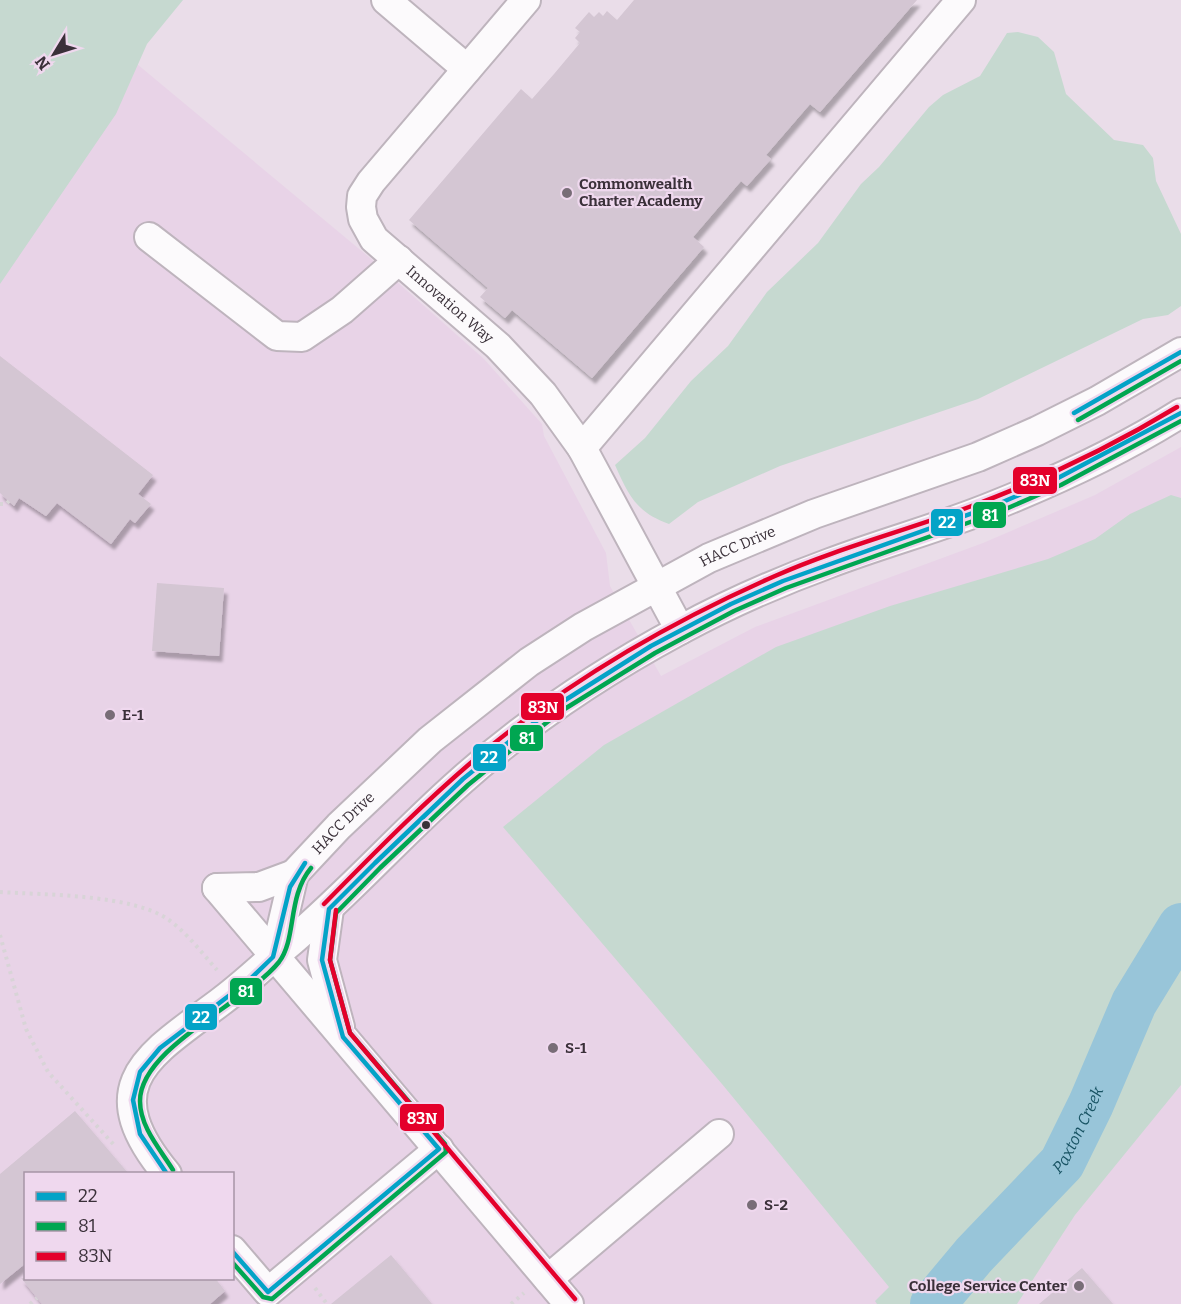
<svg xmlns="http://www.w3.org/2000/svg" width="1181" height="1304" viewBox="0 0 1181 1304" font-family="Bitter,serif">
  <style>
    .built { fill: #e8d3e7; fill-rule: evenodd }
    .green { fill: #c6d9d0 }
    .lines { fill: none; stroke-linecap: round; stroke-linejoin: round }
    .river { stroke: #98c5d9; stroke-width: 46 }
    .building { fill: #d4c6d3; filter: url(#shadow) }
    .minor-casing { stroke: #beb4bd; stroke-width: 32 }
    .path { stroke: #d8d4d7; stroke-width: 4; stroke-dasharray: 3 4.5; stroke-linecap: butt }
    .minor { stroke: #fcfafc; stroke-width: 28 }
    .bus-1-casing { stroke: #efd8ee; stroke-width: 9 }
    .bus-2-casing { stroke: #efd8ee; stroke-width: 9 }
    .bus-3-casing { stroke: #efd8ee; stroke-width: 9 }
    .bus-1 { stroke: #03a3c7; stroke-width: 4.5 }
    .bus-2 { stroke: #00a651; stroke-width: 4.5 }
    .bus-3 { stroke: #e4002b; stroke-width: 4.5 }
    .poi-dot { fill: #786d77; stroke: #efd8ee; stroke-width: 2 }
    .bus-dot { fill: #3a3039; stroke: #efd8ee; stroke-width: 2 }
    .labels { text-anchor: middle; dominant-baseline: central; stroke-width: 4.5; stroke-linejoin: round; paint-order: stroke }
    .poi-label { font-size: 15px; font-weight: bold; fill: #3a3039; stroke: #efd8ee; text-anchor: start }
    .street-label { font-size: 15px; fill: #3a3039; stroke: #efd8ee }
    .water-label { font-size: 16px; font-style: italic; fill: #185363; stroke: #efd8ee }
    .line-badge { stroke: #efd8ee; stroke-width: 2 }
    .badge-label { font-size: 16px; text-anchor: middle; font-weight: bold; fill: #fff }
  </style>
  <defs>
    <filter id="shadow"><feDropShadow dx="3.5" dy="6" stdDeviation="1.5" flood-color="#0004"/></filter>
  </defs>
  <rect width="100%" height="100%" fill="#eadde9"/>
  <path class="built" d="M0,0h60l310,258 114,101 58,65 2,12 62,117 4,33 51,90 94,-49 228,-84 112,-48 86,-48v857h-1181zM26,1174h206v104h-206z"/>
  <path class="green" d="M0,0h183l-36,44 -31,70 -116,170z
    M1018,32l20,5 16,15 12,42 48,46 29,5 10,13 3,23 25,53v72l-13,9 -25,4 -165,80 -198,67 -82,36 -29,22c-33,-12 -40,-28 -54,-59l30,-27 46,-57 37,-35 39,-54 51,-49 43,-59 18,-17 50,-60 14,-12 37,-19 27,-43z
    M1171,495l10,3v587l-106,130 -58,89h-140l-2,-3 14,-14 -167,-203 -219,-257 101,-82 172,-98 114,-41 158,-47 47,-20 35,-25z"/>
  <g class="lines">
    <path class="river" id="s1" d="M933,1304l41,-49 88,-92 29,-59 43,-101 47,-77"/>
  </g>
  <path class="building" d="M634,0h283l-97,112 -10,-8 -44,51 5,4 -24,27 -6,-5 -48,56 11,10 -112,131 -80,-68 -7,8 -25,-21 8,-9 -79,-68 112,-131 11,10 22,-25 26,-31 -5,-5 5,-6 -5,-4 14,-16 5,5 5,-5 4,4 4,-5 10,9z
    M0,356l153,119 -15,19 13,10 -16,19 -5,-4 -19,25 -54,-41 -11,13 -27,-18 -5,8 -14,-13z
    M157,583l67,5 -5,68 -67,-5z
    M75,1111l53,62h-102v90l-26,21v-110z
    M391,1255l41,49h-101z
    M1082,1268l31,36h-74z
    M21,1278h194l10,13 -15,13h-168z"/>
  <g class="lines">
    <g class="minor-casing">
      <g id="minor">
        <path d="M386,0l81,69"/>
        <path id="s2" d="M526,0l-155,182 -9,14 -1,11 2,12 11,20 124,107 45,48 39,54 98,182"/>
        <path d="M149,237l128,99 25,1 40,-27 57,-50"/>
        <path d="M582,448l379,-448"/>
        <path d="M217,888l352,416"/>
        <path d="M217,888l42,-1 35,-13"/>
        <path d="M329,909l-7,51 18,67"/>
        <path id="s3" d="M275,955l19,-81 45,-48 91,-86 99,-78 54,-35 126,-69 105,-44 164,-57 59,-26 60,-30 84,-49"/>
        <path d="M167,1174c-74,-89 -19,-118 52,-171 26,-19 49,-42 73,-62 59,-50 111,-109 169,-160 66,-59 141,-109 219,-151 48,-26 98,-48 150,-67 55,-21 113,-36 168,-59 62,-25 126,-55 183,-91"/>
        <path d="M232,1250l36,42 171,-143"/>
        <path d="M548,1279l171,-145"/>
      </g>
    </g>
    <path class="path" d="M0,504h6l3,-3
      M0,892c45,3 132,2 169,28 18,13 33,33 48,50
      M0,935l26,94 22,43 67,74
      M315,1288l12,16
      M30,1304l7,-6
      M511,1304l13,-11"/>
    <use href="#minor" class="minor"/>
    <g class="bus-1-casing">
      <path id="bus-1" d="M1074,413l107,-61
        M167,1174l-27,-40 -7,-34 7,-28 20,-24 87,-66 26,-25 17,-70 15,-24
        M232,1251l36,41 171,-143 -96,-112 -21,-77 7,-51 46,-46 88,-84 47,-38 49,-37 92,-58 80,-42 52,-23 215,-77 60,-26 123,-65"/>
    </g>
    <g class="bus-2-casing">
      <path id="bus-2" d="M1078,420l103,-59
        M173,1170c-13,-21 -33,-43 -33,-69 0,-53 107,-99 139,-139 18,-24 8,-65 32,-94
        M232,1262l31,35 9,2 174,-147 -1,-8 -95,-111 -20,-73 6,-47 44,-45 88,-83 47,-38 48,-37 92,-57 79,-42 52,-23 215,-77 60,-26 120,-64"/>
    </g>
    <g class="bus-3-casing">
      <path id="bus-3" d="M324,904c54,-55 108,-110 168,-159 85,-69 183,-125 283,-169 63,-28 130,-45 194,-69 73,-27 142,-60 208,-100
        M336,910l-6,50 20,73 225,266"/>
    </g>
    <use href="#bus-1" class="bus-1"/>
    <use href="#bus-2" class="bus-2"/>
    <use href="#bus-3" class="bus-3"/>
  </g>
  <g class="poi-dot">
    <circle cx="567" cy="193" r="6"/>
    <circle cx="110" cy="715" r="6"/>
    <circle cx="553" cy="1048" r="6"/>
    <circle cx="752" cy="1205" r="6"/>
    <circle cx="1079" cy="1286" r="6"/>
  </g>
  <circle class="bus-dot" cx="426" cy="825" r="5"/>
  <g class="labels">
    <g class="poi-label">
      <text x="579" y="184">Commonwealth<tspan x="579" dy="17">Charter Academy</tspan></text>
      <text x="122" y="715">E-1</text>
      <text x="565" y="1048">S-1</text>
      <text x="764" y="1205">S-2</text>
      <text x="1067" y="1286" text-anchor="end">College Service Center</text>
    </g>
    <g class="street-label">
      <text stroke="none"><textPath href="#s2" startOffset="402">Innovation Way</textPath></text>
      <text stroke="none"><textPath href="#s3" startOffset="639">HACC Drive</textPath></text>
      <text stroke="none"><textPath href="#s3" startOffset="154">HACC Drive</textPath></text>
    </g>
    <g class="water-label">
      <text stroke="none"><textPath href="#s1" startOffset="228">Paxton Creek</textPath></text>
    </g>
  </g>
  <g class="line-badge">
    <rect x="1012" y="466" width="46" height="29" rx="6" fill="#e4002b"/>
    <rect x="972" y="501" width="35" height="28" rx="6" fill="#00a651"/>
    <rect x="930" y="508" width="34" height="29" rx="6" fill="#03a3c7"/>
    <rect x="520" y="692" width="45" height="29" rx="6" fill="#e4002b"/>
    <rect x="509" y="724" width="35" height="28" rx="6" fill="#00a651"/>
    <rect x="472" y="743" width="35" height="29" rx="6" fill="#03a3c7"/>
    <rect x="229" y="977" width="34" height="29" rx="6" fill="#00a651"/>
    <rect x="184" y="1003" width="34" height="28" rx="6" fill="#03a3c7"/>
    <rect x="399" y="1103" width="46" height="29" rx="6" fill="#e4002b"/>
  </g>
  <g class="badge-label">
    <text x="1035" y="486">83N</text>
    <text x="990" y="521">81</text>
    <text x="947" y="528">22</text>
    <text x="543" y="713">83N</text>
    <text x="527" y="744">81</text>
    <text x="489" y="763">22</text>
    <text x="246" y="997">81</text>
    <text x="201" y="1023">22</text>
    <text x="422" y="1124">83N</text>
  </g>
  <rect x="24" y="1172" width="210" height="108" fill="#efd8ee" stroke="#a795a6" stroke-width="1.5"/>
  <rect x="36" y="1192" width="30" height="9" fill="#03a3c7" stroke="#a795a6" stroke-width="1.5"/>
  <text x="78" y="1202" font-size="18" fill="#3a3039">22</text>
  <rect x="36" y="1222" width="30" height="9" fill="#00a651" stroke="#a795a6" stroke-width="1.5"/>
  <text x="78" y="1232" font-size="18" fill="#3a3039">81</text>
  <rect x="36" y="1252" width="30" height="9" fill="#e4002b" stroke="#a795a6" stroke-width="1.5"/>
  <text x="78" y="1262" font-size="18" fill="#3a3039">83N</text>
  <g transform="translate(54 54) rotate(232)" stroke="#efd8ee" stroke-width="4.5" paint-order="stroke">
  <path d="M0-4.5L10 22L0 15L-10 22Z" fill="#3a3039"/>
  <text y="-9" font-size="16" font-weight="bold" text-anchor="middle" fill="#3a3039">N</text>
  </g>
</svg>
